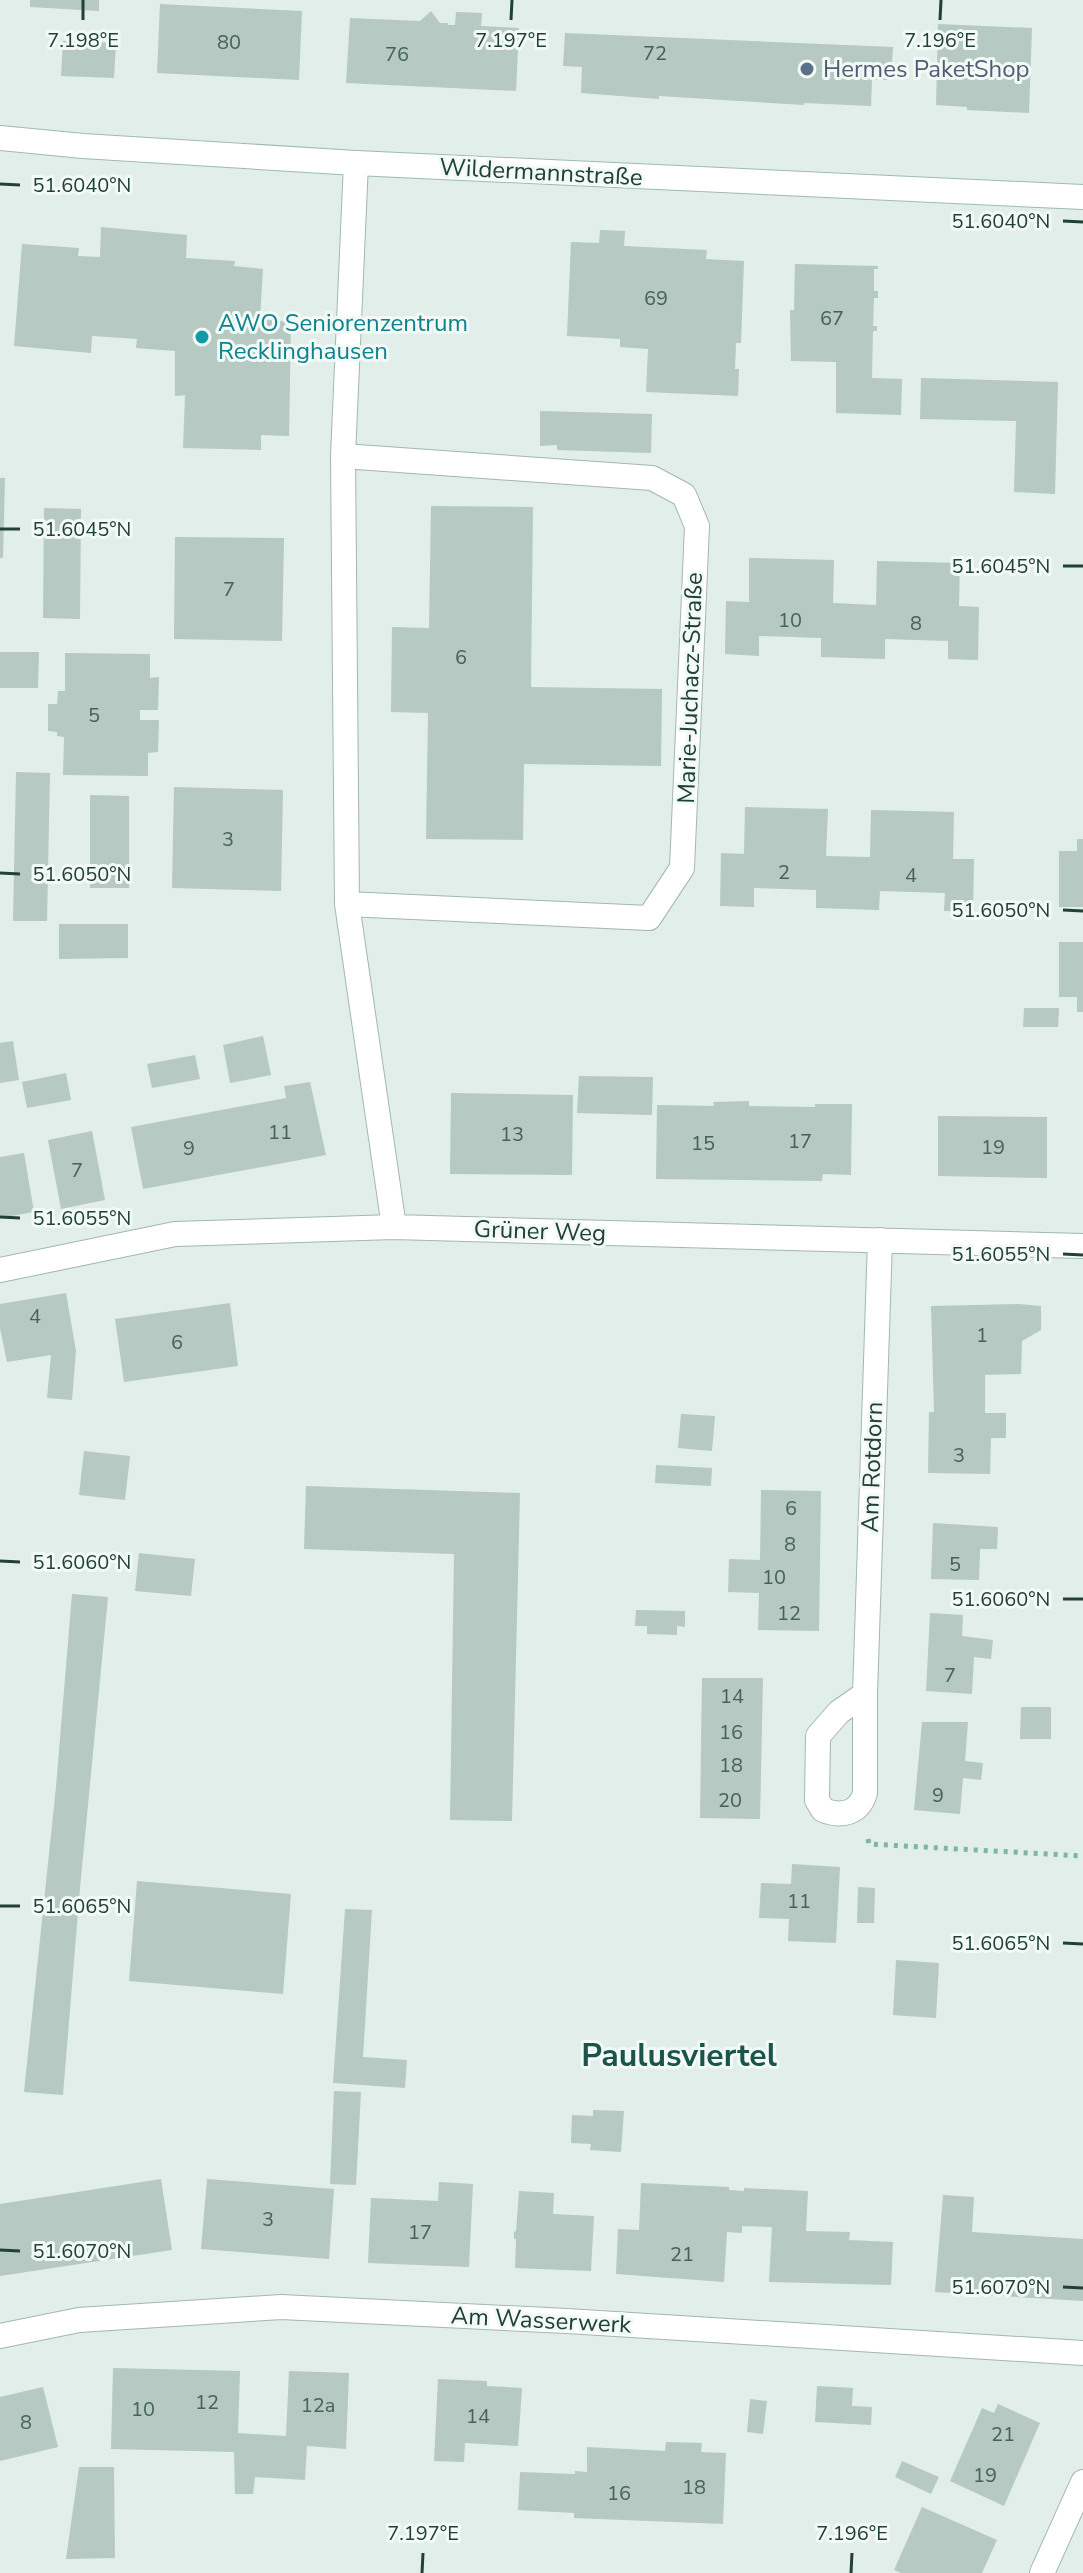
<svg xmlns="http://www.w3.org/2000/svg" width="1083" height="2573" viewBox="0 0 1083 2573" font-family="'Nunito Sans',sans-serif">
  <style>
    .building { fill: #b6c9c2 }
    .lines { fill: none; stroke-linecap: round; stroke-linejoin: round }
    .street-casing { stroke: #a3b7b1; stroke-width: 26 }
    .secondary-casing { stroke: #9ebbb2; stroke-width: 26 }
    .path { stroke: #7eb5a6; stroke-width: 5; stroke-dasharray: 4 6; stroke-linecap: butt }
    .street { stroke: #fff; stroke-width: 24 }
    .secondary { stroke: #fff; stroke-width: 24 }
    .ticks { fill: none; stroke: #1f4139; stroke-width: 3 }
    .service-dot { fill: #5c6f8a; stroke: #f3faf6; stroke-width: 3 }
    .culture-dot { fill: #0f9aa8; stroke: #f3faf6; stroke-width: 3 }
    .labels { text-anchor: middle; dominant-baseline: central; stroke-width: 6; stroke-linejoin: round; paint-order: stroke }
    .number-label { font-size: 20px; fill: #45635b }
    .service-label { font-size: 24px; fill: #4e5e75; stroke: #f3faf6; text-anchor: start }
    .street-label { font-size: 24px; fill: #1f4139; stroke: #f3faf6 }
    .culture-label { font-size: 24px; fill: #0d838f; stroke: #f3faf6; text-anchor: start }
    .district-label { font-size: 32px; font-weight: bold; fill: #195549; stroke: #f3faf6 }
    .ticks-label { font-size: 20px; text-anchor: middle; fill: #1f4139; stroke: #f3faf6; stroke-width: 6; stroke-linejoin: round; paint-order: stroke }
  </style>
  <rect width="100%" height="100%" fill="#e1eee9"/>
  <path class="building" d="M30,0h69v11l-69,-4z
    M160,4l142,7 -3,69 -142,-7z
    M431,11l9,12h8v2h7l1,-13 26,1 -1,13 38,2 -3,63 -170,-8 4,-65 70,3z
    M938,24l94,4 -3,85 -62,-3v-3l-31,-2z
    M565,33l328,14 -2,33h-19l-1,26 -67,-3v2l-145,-9v3l-78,-6 1,-26 -19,-1z
    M63,41l53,2 -2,35 -53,-2z
    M101,227l86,8 -1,23 49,3 -1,5 29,3 -3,50 31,3 -2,114 -28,-1v15l-78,-2 2,-53 -10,1v-45l-39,-3 1,-9 -45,-3 -1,17 -77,-7 8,-102 57,4 -1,8 22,1z
    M600,230l25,1 -1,15 83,4 -1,9 38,2 -3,82h-5l-1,26h4l-1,27 -92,-4 2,-43 -28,-2v-8l-53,-3 4,-94 28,1z
    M795,264l83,2v3h-4v22h4v7h-4l-1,28h4v5h-4l-1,47 30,1 -1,36 -65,-2v-51l-45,-1 -1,-51h4z
    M921,378l137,4 -3,112 -41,-2 2,-71 -96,-2z
    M540,411l112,3 -1,39 -94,-3v-5l-17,1z
    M0,478h5l-2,80h-3z
    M431,506l102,1 -2,180 131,2 -1,77 -137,-2 -1,76 -97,-1 2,-126 -37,-1 1,-85 37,1z
    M44,508l37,1 -1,110 -37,-1z
    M175,537l109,1 -2,103 -108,-2z
    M749,558l85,2 -1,43 43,2 1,-44 83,2 -1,43 20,1 -1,53 -30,-1v-18l-63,-2v20l-64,-2v-19l-62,-2v20l-34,-2 1,-53 23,1z
    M0,652h39l-1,36h-38z
    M65,653l85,1v24l9,-1 -1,33h-18v10h19l-1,32 -10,1v23l-85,-1 1,-38 -7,-1v-4l-9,-1v-27h9l1,-13h7z
    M16,772l34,1 -3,148h-34z
    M174,787l109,3 -2,101 -109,-3z
    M90,795l39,1v92h-39z
    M745,807l83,2 -2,47 44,1 1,-47 83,2 -1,47h21l-1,53 -29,-1 1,-18 -65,-2 -1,19 -63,-2v-18l-62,-2v19l-34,-1 1,-53 23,1z
    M1077,839h6v68h-24v-56h18z
    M59,924h69v34l-69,1z
    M1059,942h24v70h-6v-15h-18z
    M1024,1008h35l-1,19h-35z
    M263,1036l8,39 -41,8 -7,-38z
    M13,1041l6,39 -19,3v-40z
    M195,1055l5,24 -48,9 -5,-24z
    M66,1073l5,27 -44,8 -5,-26z
    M579,1076l74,1 -1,38 -75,-2z
    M310,1082l16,73 -183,34 -12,-62 155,-29 -2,-12z
    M451,1093l122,2 -1,80 -122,-1z
    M749,1101v5l66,1v-3h37l-1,71 -28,-1 -1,7 -166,-2 1,-74 57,1 -1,-4z
    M938,1116l109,1v61l-109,-2z
    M92,1131l13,69 -44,9 -13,-69z
    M24,1153l10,59 -34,6v-61z
    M66,1293l10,58 -4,49 -25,-2 4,-43 -44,7 -7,-34v-24z
    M230,1303l8,63 -114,16 -9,-63z
    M1019,1304l22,2v24l-19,11 -1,33 -36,1v38h21v25h-15l-1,36 -62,-1 1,-61h5l-3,-106z
    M681,1414l34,2 -3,35 -34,-3z
    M84,1451l46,5 -5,44 -46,-5z
    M656,1465l56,3 -1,18 -56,-3z
    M306,1486l214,7 -8,328 -62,-1 4,-266 -150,-5z
    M761,1490l60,1 -2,140 -61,-1 1,-37 -31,-1 1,-33 31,1z
    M933,1523l65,4 -1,22h-17l-1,31 -48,-1z
    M139,1553l56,6 -4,37 -56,-5z
    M72,1594l36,3 -28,291 -17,207 -39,-3 32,-305z
    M636,1610l49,1v16l-8,-1v9l-30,-1v-8h-12z
    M930,1613l33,2 -1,21 31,4 -2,19 -17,-2 -2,37 -46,-3z
    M702,1678h61l-3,141 -60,-1z
    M1021,1707h30v32h-31z
    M922,1722h46l-3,39 18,2 -2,17 -18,-2 -3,36 -46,-4z
    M792,1864l48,3 -4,76 -48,-2 1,-22 -30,-1 2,-35 30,1z
    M137,1881l154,13 -8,100 -154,-13z
    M858,1887l17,1 -1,35h-17z
    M345,1909l27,1 -9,147 44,3 -2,28 -72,-5z
    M896,1960l43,3 -3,55 -43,-3z
    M334,2091l27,1 -5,93 -26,-1z
    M593,2110l31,1 -3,41 -31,-2 1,-6 -20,-1 1,-28 21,1z
    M161,2179l11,71 -172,26v-72z
    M207,2179l127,10 -5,70 -128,-10z
    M439,2182l34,2 -4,83 -101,-4 3,-65 67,3z
    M641,2183l88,4v3l15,1v-3l64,3 -2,40 44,1 -1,8 44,2 -2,43 -122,-3 3,-55 -30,-1v7l-15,-1 -3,50 -108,-8 2,-45 21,1z
    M519,2191l35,2 -1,21 41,2 -3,55 -76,-3 1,-29h-2v-8l2,1z
    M943,2195l31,2 -2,35 111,7v62l-148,-9z
    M113,2368l127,3 -2,62 48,3 3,-65 60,2 -3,76 -39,-3 -2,34 -50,-3 -2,17h-18l-1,-42 -123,-3z
    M438,2379l49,2v5l35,2 -4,58 -53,-3 -1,19 -30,-1z
    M817,2386l36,2 -1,18 20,1 -1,18 -56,-3z
    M43,2387l15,60 -58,14v-64z
    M750,2399l17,2 -4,33 -16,-2z
    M998,2404l42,19 -36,83 -54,-25 32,-73 12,5z
    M666,2442l36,1 -1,9 25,1 -3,71 -149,-6v-5l-56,-3 2,-38 55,2v-3l12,1v-25l78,4z
    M902,2461l37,16 -8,17 -36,-17z
    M79,2467h35l1,91 -49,1z
    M922,2507l75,33 -15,33h-81l-7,-3z"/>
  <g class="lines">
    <g class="street-casing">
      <path id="street" d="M356,163l-13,293 4,448 47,323
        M343,456l309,22 32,17 13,31 -15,342 -33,50 -302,-14
        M0,1270l175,-36 219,-7 689,19
        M865,1694l-26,18 -21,24 -1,64 6,10c18,7 36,4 42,-17v-99l15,-454
        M0,2336l79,-16 202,-13 286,14 516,32
        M1042,2573l41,-91"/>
    </g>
    <g class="secondary-casing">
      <path id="secondary" d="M0,138l83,8 273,17 727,34"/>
    </g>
    <path class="path" d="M868,1839l1,5 214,12"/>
    <use href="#street" class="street"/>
    <use href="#secondary" class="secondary"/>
  </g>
  <path class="ticks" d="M83,20v-20M511,20l1,-20M940,20l1,-20M0,184l20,1M1063,221l20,1M0,529h20M1063,566h20M0,873l20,1M1063,910l20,1M0,1217l20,1M1063,1254l20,1M0,1561l20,1M1063,1599h20M0,1906h20M1063,1943l20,1M0,2250l20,1M1063,2287l20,1M422,2573l1,-20M851,2573l1,-20"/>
  <circle class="service-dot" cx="807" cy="69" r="8"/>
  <circle class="culture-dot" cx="202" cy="337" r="8"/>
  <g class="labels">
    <g class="number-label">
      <text x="229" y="42">80</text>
      <text x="655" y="53">72</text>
      <text x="397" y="54">76</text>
      <text x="656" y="298">69</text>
      <text x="832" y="318">67</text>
      <text x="229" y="589">7</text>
      <text x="790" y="620">10</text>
      <text x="916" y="623">8</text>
      <text x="461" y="657">6</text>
      <text x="94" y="715">5</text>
      <text x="228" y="839">3</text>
      <text x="784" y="872">2</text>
      <text x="911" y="875">4</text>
      <text x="280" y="1132">11</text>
      <text x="512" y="1134">13</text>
      <text x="800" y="1141">17</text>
      <text x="703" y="1143">15</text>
      <text x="993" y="1147">19</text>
      <text x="189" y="1148">9</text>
      <text x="77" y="1170">7</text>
      <text x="35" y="1316">4</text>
      <text x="982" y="1335">1</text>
      <text x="177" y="1342">6</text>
      <text x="959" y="1455">3</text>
      <text x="791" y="1508">6</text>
      <text x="790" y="1544">8</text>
      <text x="955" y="1564">5</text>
      <text x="774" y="1577">10</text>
      <text x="789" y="1613">12</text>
      <text x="950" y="1675">7</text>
      <text x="732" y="1696">14</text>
      <text x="731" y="1732">16</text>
      <text x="731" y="1765">18</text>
      <text x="938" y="1795">9</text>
      <text x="730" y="1800">20</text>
      <text x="799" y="1901">11</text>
      <text x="268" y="2219">3</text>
      <text x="420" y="2232">17</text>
      <text x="682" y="2254">21</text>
      <text x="207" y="2402">12</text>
      <text x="318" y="2405">12a</text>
      <text x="143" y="2409">10</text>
      <text x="478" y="2416">14</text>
      <text x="26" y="2422">8</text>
      <text x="1003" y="2434">21</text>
      <text x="985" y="2475">19</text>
      <text x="694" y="2487">18</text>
      <text x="619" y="2493">16</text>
    </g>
    <g class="service-label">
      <text x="823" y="69">Hermes PaketShop</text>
    </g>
    <g class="street-label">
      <text transform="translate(541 172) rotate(3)">Wildermannstraße</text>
      <text transform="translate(690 688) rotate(-88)">Marie-Juchacz-Straße</text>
      <text transform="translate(540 1231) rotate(2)">Grüner Weg</text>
      <text transform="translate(872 1467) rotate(-88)">Am Rotdorn</text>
      <text transform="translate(541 2320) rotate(3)">Am Wasserwerk</text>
    </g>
    <g class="culture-label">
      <text x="218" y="323">AWO Seniorenzentrum<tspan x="218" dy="28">Recklinghausen</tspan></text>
    </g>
    <g class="district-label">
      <text x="679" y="2055">Paulusviertel</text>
    </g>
  </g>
  <g class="ticks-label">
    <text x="83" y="47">7.198°E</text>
    <text x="511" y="47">7.197°E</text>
    <text x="940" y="47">7.196°E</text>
    <text x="82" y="192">51.6040°N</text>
    <text x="1001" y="228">51.6040°N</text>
    <text x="82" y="536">51.6045°N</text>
    <text x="1001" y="573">51.6045°N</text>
    <text x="82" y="881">51.6050°N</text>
    <text x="1001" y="917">51.6050°N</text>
    <text x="82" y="1225">51.6055°N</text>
    <text x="1001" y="1261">51.6055°N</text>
    <text x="82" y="1569">51.6060°N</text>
    <text x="1001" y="1606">51.6060°N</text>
    <text x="82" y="1913">51.6065°N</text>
    <text x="1001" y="1950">51.6065°N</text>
    <text x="82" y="2258">51.6070°N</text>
    <text x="1001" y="2294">51.6070°N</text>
    <text x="423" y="2540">7.197°E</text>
    <text x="852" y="2540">7.196°E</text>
  </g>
</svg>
